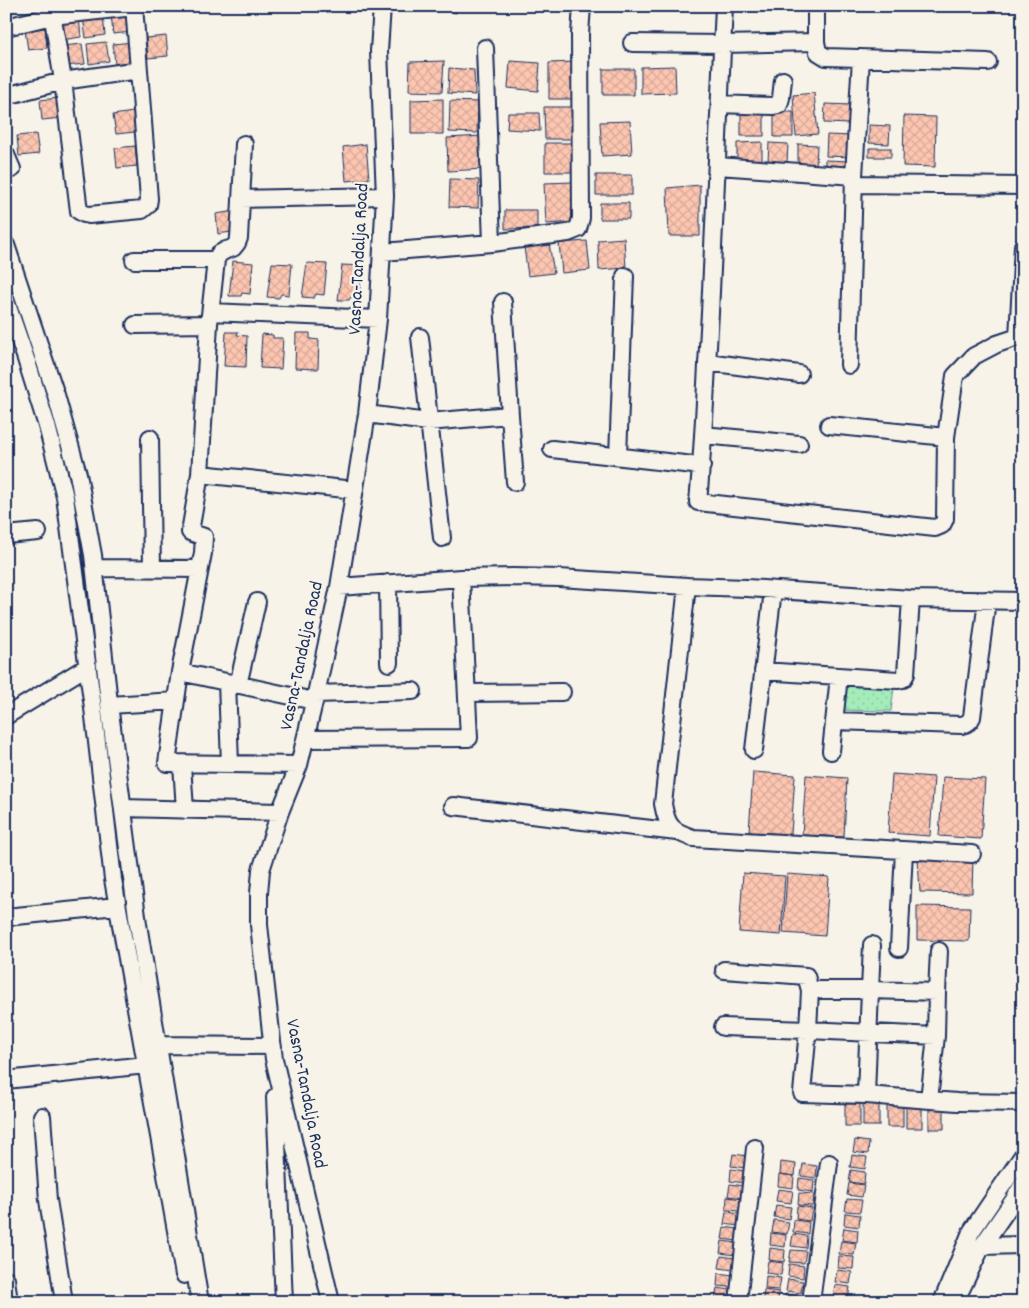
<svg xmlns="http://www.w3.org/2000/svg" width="1029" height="1308" viewBox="0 0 1029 1308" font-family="Dekko,sans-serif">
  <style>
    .green { fill: url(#green-dots); stroke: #608e8c }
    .building { fill: url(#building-cross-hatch); stroke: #1b2f5e }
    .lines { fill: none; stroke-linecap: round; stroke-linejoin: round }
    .minor-casing { stroke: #1b2f5e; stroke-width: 20 }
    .minor { stroke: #f7f3e8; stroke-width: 16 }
    .labels { text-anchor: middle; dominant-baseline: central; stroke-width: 4.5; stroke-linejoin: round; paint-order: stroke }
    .street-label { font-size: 19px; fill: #1b2f5e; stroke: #f7f3e8 }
  </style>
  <defs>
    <pattern id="green-dots" width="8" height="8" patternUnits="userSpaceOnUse" patternTransform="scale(1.25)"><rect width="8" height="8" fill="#a4ecba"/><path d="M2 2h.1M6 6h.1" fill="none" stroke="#8dcba2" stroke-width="1.8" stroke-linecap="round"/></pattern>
    <pattern id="building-cross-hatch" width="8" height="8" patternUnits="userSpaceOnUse" patternTransform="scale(1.25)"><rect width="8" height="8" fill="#fdc6b0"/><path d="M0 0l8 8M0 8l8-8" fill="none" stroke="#d8aa9a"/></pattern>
  </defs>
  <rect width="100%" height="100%" fill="#f7f3e8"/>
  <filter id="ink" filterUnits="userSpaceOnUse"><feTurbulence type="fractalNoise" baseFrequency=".02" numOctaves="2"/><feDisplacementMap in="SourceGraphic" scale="10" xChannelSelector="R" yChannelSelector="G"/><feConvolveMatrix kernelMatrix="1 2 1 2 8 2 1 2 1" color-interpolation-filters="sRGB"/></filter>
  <g filter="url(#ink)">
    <path class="green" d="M844,686l50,1 -3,24 -47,-1z"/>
    <path class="building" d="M427,6h31l-2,7z
      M130,12l2,20 -19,2 -2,-20z
      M103,16l2,19 -19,3 -3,-20z
      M79,17l2,20 -19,3 -3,-20z
      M45,28l2,20 -19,2 -3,-20z
      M166,36l2,20 -20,2 -2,-20z
      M106,42l3,19 -20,3 -2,-20z
      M133,42l2,19 -20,3 -2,-20z
      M82,44l3,20 -20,2 -2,-20z
      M444,61l-2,31 -33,-1 1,-29z
      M510,61l30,2 -2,28 -30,-3z
      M576,62l1,37h-28v-36z
      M675,66l1,27 -35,1v-27z
      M449,68l25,2 1,25 -27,-2z
      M603,69h31v26h-31z
      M814,93l4,41 -22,2 -3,-41z
      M59,98l3,20 -20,2 -2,-20z
      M443,99v35h-32v-34z
      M450,101l28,1 -1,31 -28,-1z
      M825,104l27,1 -1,19 -27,-1z
      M544,107h30v32h-29z
      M741,111h23v25h-23z
      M133,112l2,20 -19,2 -3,-19z
      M774,112h19v25h-19z
      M508,113h31l1,18 -33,-2z
      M904,116l32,1 -1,50 -32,-1z
      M630,121l2,33 -30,2 -2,-34z
      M869,125l21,1 -1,18 -20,-1z
      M36,134l3,20 -20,2 -2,-20z
      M827,135l25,1v21l-26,-1z
      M482,136l2,33 -36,2 -1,-33z
      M762,142v20h-25v-19z
      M545,143h29v29h-29z
      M769,143l19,1 -1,18 -19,-1z
      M366,144l3,35 -23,2 -3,-34z
      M798,144l19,1 -1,21 -18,-1z
      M135,146l2,20 -20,2 -2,-20z
      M869,148h22v9h-22z
      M825,160l26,1v11l-26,-1z
      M596,175h36v20h-36z
      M450,179l29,1 -1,28 -29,-1z
      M573,182l2,40 -29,2 -2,-41z
      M700,185v51h-31l-2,-48z
      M600,203h29v16h-29z
      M505,210h32v18l-32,1z
      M235,211l3,20 -20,3 -2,-20z
      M624,238l2,30 -27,2 -1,-30z
      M587,241l3,29 -28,3 -3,-30z
      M549,243l5,30 -26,3 -4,-29z
      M233,261l20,2 -3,31 -8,-1 -1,3h-12z
      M272,263l20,1 -3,31 -8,-1 -2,4 -12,-1z
      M307,263l20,1 -3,31 -8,-1 -2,4 -12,-1z
      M342,265l20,1 -3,32 -8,-1 -2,3h-11z
      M226,332h12l-1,3 10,1 -1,31 -22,-1z
      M296,333h14v6l9,1 -1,29 -23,-1z
      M262,334l11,1v3h10l-2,31 -21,-1z
      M753,772l42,3 -4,59 -42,-2z
      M892,774l42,3 -4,59 -42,-3z
      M806,775l41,3 -3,59 -42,-2z
      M943,777l42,2 -4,60 -42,-3z
      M918,859h55l-1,34 -52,-1z
      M743,873l42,3 -4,59 -42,-3z
      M787,874l42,3 -4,59 -42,-3z
      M917,906l53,1 -1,34 -52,-1z
      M845,1104h15v22h-15z
      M863,1104h16v22h-16z
      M887,1105h16v22h-16z
      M906,1106h16v22h-16z
      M929,1107h15v22h-15z
      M855,1140l14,2 -1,12 -15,-2z
      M733,1154l15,2 -2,12 -15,-2z
      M852,1155l15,2 -2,12 -15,-2z
      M781,1162l15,2 -1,12 -15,-2z
      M803,1164l14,2 -1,12 -15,-2z
      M731,1169l15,2 -1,12 -15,-2z
      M851,1170l14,2 -1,12 -15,-2z
      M779,1174l15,2 -1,12 -15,-2z
      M799,1178l15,2 -1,12 -15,-2z
      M849,1183l15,2 -2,12 -15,-2z
      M730,1184l15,2 -2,12 -15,-2z
      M778,1189l15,2 -2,12 -15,-2z
      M799,1193l15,1 -1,12 -15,-1z
      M727,1197l15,2 -1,12 -15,-1z
      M847,1199l15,1 -2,12 -15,-1z
      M776,1205l15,2 -2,12 -15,-2z
      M797,1206l15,2 -2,13 -14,-2z
      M726,1212l15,2 -2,12 -15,-2z
      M845,1213l15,2 -1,12 -15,-2z
      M774,1220l15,2 -2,12 -15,-2z
      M794,1220l15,2 -1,12 -15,-2z
      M724,1227l15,2 -2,12 -15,-2z
      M844,1228l14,2 -1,12 -15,-2z
      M771,1233l15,2 -1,12 -15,-2z
      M793,1234l14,2 -1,12 -15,-2z
      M722,1241l15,2 -2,12 -15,-2z
      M841,1241l15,2 -2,12 -15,-1z
      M770,1248l15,2 -1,12 -15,-2z
      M791,1250l15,1 -2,12 -15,-1z
      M721,1256l14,2 -1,12 -15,-2z
      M839,1256l15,1 -1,12 -15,-1z
      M768,1261l15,2 -2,12 -15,-2z
      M789,1264l15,2 -1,12 -15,-2z
      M837,1270l15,2 -2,12 -15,-2z
      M718,1273l15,2 -2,12 -14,-1z
      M766,1276l15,2 -2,12 -14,-1z
      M788,1279l15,2 -2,12 -15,-2z
      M835,1285l15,2 -2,12 -15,-2z
      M717,1288l14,2 -1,12 -15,-2z
      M764,1290l15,2 -1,10h-15z
      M786,1294l15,2v6h-16z"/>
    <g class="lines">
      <g class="minor-casing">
        <path id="minor" d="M51,6l12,75 16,130 5,3 5,1 53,-5 6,-5 1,-6 -15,-193
          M724,6c-4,103 -9,205 -14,307 -4,63 -6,126 -12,189l237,26 7,-3 3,-6 1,-82 9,-61 19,-20 23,-12 21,-7h5
          M816,6v36l2,10 8,5 162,5
          M6,27l46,-11 82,-9
          M632,43l91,1 93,-2
          M485,48l7,195
          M6,96l57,-15 76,-11
          M720,104l52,2 7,-1 2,-7 2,-18
          M244,144l-5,94 -2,5 -4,5 -7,2 -7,4 -3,6 -7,64 -9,150 -10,58 14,5 -1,16 -23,119 134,29
          M6,155l6,14
          M718,166l136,10
          M854,184l169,2
          M241,199l144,-3
          M6,245l50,150 22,79 15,81 17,157 28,212 62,378
          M383,252l109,-9 76,-10 10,-4 3,-11 -1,-184 2,-28
          M134,260h82
          M6,301l20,58 21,67 18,71 28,211 20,171 8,46 63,350
          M503,302l7,113
          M211,312l167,7
          M135,325l74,-1
          M420,337l22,201
          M1018,337l5,-91
          M707,362l92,12
          M849,365l5,-189 7,-118
          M367,414l61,8 82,-7 5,67
          M829,425l117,12
          M703,435l96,9
          M150,438l2,130
          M552,449l150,17
          M618,456l7,-180
          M200,474l155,16
          M6,535l32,-3
          M95,568l105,1
          M388,583l1,80
          M687,586l-24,218c4,23 9,27 30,34l279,16
          M339,587l122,-9 52,-1 46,1 128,8 60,2 164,11 112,2
          M763,671l135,9 5,-1 3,-5 5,-75
          M180,672l-13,91 132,2
          M227,682l3,82
          M238,685l19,-83
          M467,693l95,-1
          M316,694l97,-3
          M109,705l67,-4
          M6,716l82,-50
          M834,721l128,4c5,-1 8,-3 10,-8l15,-117
          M305,739l164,-1 -8,-160
          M754,750l19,-160
          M831,751l8,-75
          M182,764l3,46
          M453,806l224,26
          M123,808l157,4
          M6,917l111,-11
          M872,945l-2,45 67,2
          M899,948l5,-97
          M724,970l82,6 4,14h60l-4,105 91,7 66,1
          M810,990l-2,40 128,6
          M723,1027l85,3 -6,63 64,2
          M158,1045l115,1
          M6,1080l140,-15
          M275,1097l9,205
          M929,1100l7,-64 1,-44 2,-41
          M42,1116l6,84 16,102
          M982,1246l41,-1
          M6,1279l3,23
          M331,1302l-57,-243 -15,-134v-32l2,-23 19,-58 19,-47 17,-71 23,-107 28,-173 11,-95 7,-123 -6,-145 3,-45
          M738,1302l17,-154
          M811,1302l18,-139
          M942,1302l29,-70 52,-77
          M955,1302l27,-56 31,-45 10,-17"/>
      </g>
      <use href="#minor" class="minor"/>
    </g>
  </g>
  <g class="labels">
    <g class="street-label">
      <text transform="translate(360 259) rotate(-87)">Vasna-Tandalja Road</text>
      <text transform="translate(303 656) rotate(-78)">Vasna-Tandalja Road</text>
      <text transform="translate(305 1094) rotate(79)">Vasna-Tandalja Road</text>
    </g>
  </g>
  <rect width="1029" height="1308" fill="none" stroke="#f7f3e8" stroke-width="25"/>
  <rect x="12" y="12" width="1004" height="1283" fill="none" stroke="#1b2f5e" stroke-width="2" filter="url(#ink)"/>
</svg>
